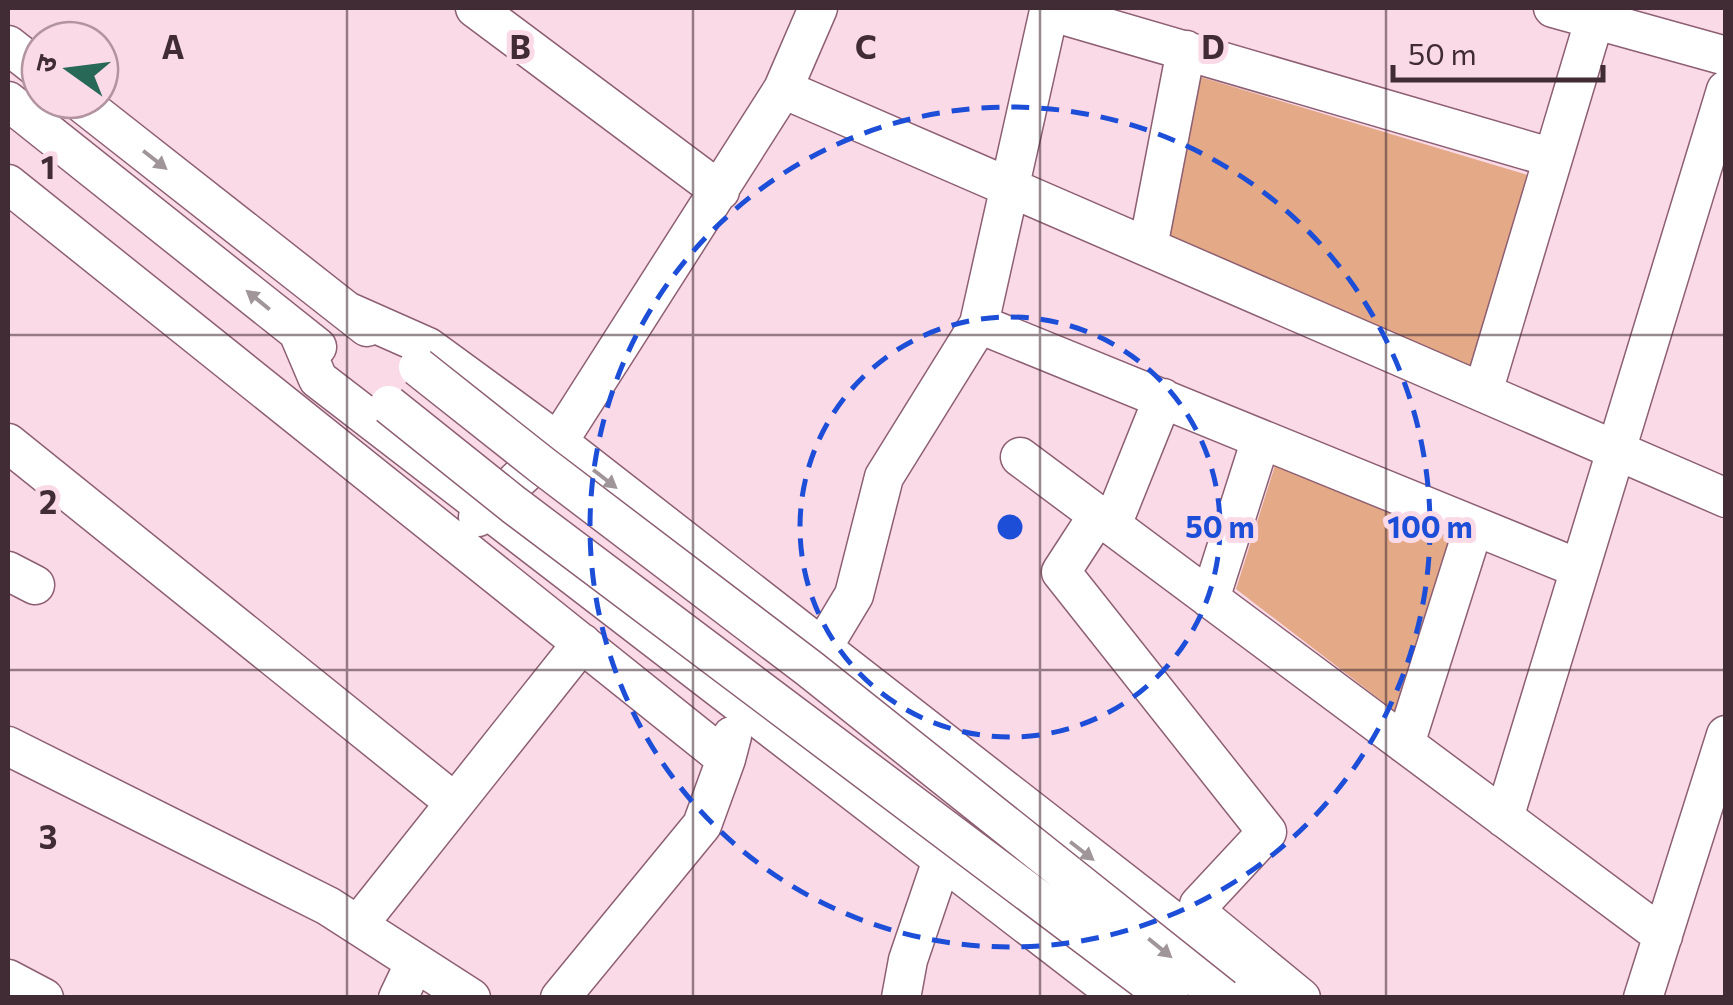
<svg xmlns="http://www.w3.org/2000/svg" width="1733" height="1005" viewBox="0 0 1733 1005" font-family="Commissioner,'Noto Sans Devanagari',sans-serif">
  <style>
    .green { fill: #e4a987 }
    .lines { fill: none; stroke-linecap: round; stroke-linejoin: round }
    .minor-casing { stroke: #8d5f73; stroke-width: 41 }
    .minor { stroke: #fff; stroke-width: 38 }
    .minor-bridge-casing { stroke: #8d5f73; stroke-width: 41; stroke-linecap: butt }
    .minor-bridge { stroke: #fff; stroke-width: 38 }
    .oneway { fill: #a0969a }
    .grid { fill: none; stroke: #412c35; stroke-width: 2.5; stroke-opacity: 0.55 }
    .ring { fill: none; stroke: #1d4ed8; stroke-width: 5; stroke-dasharray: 18 12 }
    .grid-label { font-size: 32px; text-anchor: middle; font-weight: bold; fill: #412c35; stroke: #fbdae7; stroke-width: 10; stroke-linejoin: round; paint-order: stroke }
    .centre { fill: #1d4ed8; stroke: #fbdae7; stroke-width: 5 }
    .ring-label { font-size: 30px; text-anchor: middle; font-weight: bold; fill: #1d4ed8; stroke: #fbdae7; stroke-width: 10; stroke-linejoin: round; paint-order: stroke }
  </style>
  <rect width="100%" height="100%" fill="#fbdae7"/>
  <path class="green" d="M1194,75l350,105 -60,201 -321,-143z
    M1277,459l180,76 -53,183 -168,-129z"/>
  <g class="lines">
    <g class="minor-casing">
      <path id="minor" d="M475,8l245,183
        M1553,8l173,48
        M8,45l32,25
        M783,89l943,409
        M78,100l289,227
        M8,101l309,246
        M1553,158l-504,-147 -70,313 601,245
        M8,184l718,575
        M1148,247l38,-197
        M349,312l79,35 130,95 714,556
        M298,332l20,47 804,619
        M1483,392l115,-384
        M8,443l446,359
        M1020,457l643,479
        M1098,515l-37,57 206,260 -68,73 1,10 101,83
        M478,517l80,-75 225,-353 35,-81
        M1112,525l51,-127
        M8,571l27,14
        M1210,599l51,-160
        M821,650l33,-55 30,-118 95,-153
        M1405,744l69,-218
        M8,746l320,160 143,92
        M1504,818l222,-728
        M358,925l224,-282
        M8,979l36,19
        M398,998l17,-36
        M560,998l142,-173 24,-66 6,-23
        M901,998l7,-38 34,-100
        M1643,998l83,-263"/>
    </g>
    <use href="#minor" class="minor"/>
    <g class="minor-bridge-casing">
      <path id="minor-bridge" d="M418,367l125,99 267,203 413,329
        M389,405l125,100 655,493"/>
    </g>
    <use href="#minor-bridge" class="minor-bridge"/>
  </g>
  <defs><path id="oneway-solid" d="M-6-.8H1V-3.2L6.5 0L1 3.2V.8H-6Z" transform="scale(2.5)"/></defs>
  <g class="oneway">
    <use href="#oneway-solid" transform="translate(155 160) rotate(38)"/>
    <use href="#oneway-solid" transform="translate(258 300) rotate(-141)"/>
    <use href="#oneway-solid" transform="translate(605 479) rotate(38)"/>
    <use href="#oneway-solid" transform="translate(1082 851) rotate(38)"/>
    <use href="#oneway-solid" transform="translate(1160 948) rotate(39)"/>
  </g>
  <path class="grid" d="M347,8v990M693,8v990M1040,8v990M1386,8v990M8,335h1718M8,670h1718"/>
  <g class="ring">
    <circle cx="1010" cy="527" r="210"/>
    <circle cx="1010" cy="527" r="420"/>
  </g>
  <g class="grid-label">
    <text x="173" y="59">A</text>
    <text x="520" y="59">B</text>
    <text x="866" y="59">C</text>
    <text x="1213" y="59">D</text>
    <text x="48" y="179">1</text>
    <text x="48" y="514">2</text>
    <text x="48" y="849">3</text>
  </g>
  <circle cx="1010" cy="527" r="15" class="centre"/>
  <g class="ring-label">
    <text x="1220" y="538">50 m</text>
    <text x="1430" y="538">100 m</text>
  </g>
  <rect width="1733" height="1005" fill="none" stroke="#412c35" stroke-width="20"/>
  <g transform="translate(70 70) rotate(284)"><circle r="48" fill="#fbdae7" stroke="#b194a0" stroke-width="2.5"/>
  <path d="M0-8L18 38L0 25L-18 38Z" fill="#286856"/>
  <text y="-15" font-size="28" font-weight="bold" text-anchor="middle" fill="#412c35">उ</text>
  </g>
  <path d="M1393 65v15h210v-15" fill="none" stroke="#412c35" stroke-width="5"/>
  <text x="1408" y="65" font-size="30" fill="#412c35" stroke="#fbdae7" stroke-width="8" paint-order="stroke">50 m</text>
</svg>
